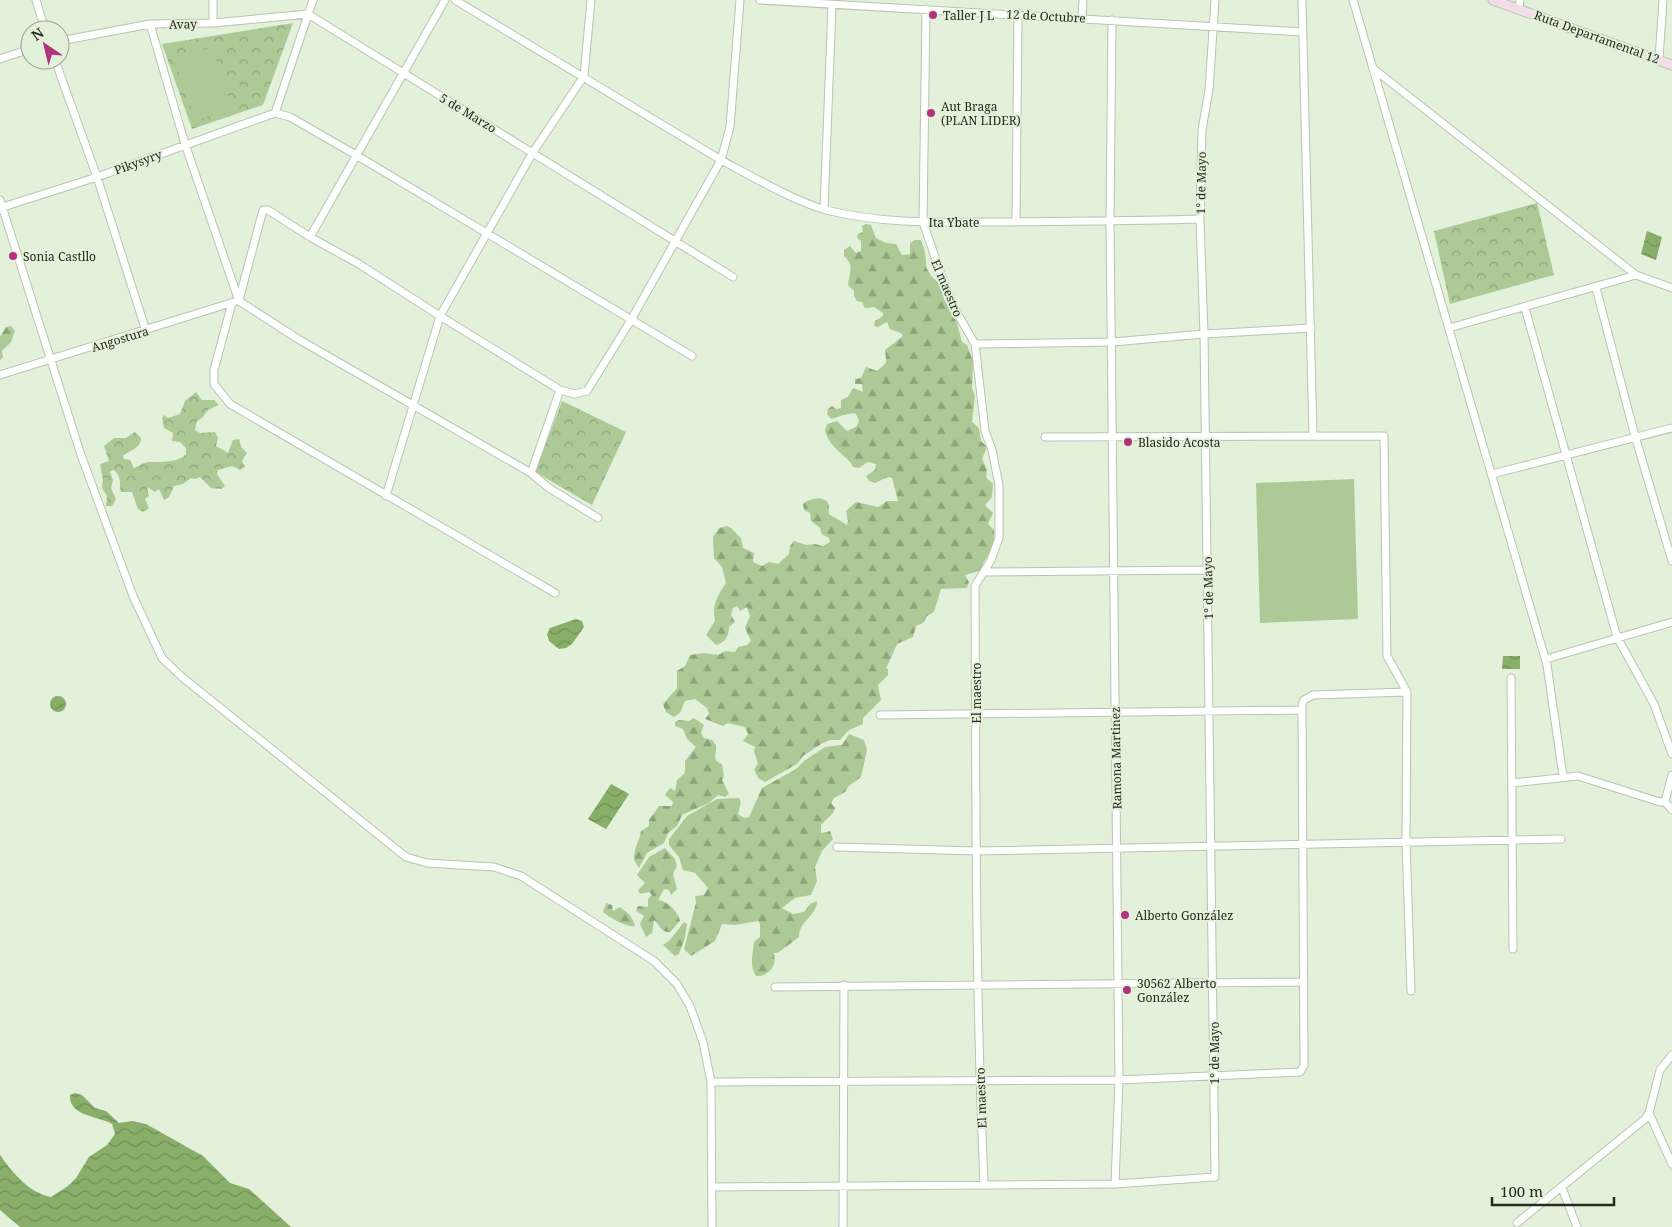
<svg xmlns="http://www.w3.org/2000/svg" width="1672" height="1227" viewBox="0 0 1672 1227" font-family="'Noto Serif',serif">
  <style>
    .forest { fill: url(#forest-firs) }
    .park { fill: url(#park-crowns) }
    .pitch { fill: #adc995 }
    .water { fill: url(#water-waves) }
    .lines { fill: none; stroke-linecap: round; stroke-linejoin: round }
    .minor-casing { stroke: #b8c5af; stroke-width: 9 }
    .secondary-casing { stroke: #b8c5af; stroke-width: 11 }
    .minor { stroke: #fff; stroke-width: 7 }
    .secondary { stroke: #f2dde8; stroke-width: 9 }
    .poi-dot { fill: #b2327e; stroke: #e4f1da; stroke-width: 2 }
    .labels { text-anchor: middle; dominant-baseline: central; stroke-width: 4; stroke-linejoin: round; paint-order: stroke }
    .poi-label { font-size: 12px; fill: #252a21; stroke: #e4f1da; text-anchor: start }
    .street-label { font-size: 12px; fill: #252a21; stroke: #e4f1da }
  </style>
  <defs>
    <pattern id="forest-firs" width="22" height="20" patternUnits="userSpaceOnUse" patternTransform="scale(1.25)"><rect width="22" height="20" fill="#adc995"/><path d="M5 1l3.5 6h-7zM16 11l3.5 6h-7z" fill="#8da379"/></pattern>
    <pattern id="park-crowns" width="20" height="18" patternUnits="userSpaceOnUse" patternTransform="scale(1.25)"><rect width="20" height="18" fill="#adc995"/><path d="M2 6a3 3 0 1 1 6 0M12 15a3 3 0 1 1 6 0" fill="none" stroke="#8da379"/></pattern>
    <pattern id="water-waves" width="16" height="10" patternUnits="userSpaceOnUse" patternTransform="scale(1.25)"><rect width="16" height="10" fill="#89ae69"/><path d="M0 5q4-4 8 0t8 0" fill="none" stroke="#708e56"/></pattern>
  </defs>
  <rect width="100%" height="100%" fill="#e4f1da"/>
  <path class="forest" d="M866,224l5,1 5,13 10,5 10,1 6,11 8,-1v-11l5,-3h6c3,5 6,22 5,27l6,10 7,6 5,16 13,24 5,19 5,3 6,16 -1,27 3,8 -3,26 7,6 2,13 6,6 -5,12 5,10 -1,8 7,7 -1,13 -7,8 8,8 -5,11 6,6v14l-15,27 -14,4 4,7 -2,6 -26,1 -7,23 -7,4 -4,7 -7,3 -3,11 -16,7 -11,25h2v6l-10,10 3,15 -18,18v6l-14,6 -9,10h-10l-9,4 -18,12 -6,8 -32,18 -7,-4 -4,-9 4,-5 -4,-13 1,-4 -12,-6 5,-7 -3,-7 -17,-4 -5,3 -18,-7 4,-5 -2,-6 -12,-9 -10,2 -5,12 -6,4 -8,-5 -3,-8 14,-16v-17l8,-5 5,-11 14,-2 14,2 7,-4 10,1 3,-5 9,-2 4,-4 -6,-13 5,-12 -3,-9 -7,4 -3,-5 -4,2 -2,7 4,7 -6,5c0,9 -4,16 -13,18l-10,-10 9,-14c0,-4 -2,-9 -1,-12 1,-10 7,-18 12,-26l-4,-16 -8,-9 -1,-21 6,-9 8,-2c5,1 9,8 14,12l2,10 11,5 -1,9 9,4 7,-4 9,2 11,-10 1,-8 4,-5 12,4 9,-1 8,2 7,-4 -1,-4 -7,-4 -2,-6 -9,-7 -1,-8 -6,-3 -1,-6c5,-5 24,-10 26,2 0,3 -1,5 0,8l18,11 1,-4 -2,-10 10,-9 22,5 9,-6h11l-6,-23 -4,-1 -13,6 -6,-2 -3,-5 9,-6 1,-6 -8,-2 -9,6 -6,-1c-3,-10 -25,-19 -28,-37l2,-6 10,-3 10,10 9,-4 3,-6 -3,-7c-7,-2 -17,3 -25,5l-4,-5 1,-5 4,-3 4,3 5,-1v-8l7,-3 5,-9 10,4 -1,-8h-7v-5l6,-1 5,-11 11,4c12,-10 9,-7 8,-21l18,-14 -2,-3 -11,-4 -3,-7 -9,5 -4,-1 1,-5 8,-5v-3l-9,-6 -9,1 -3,-6 -5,-1 -3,-5v-5l-6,-6c1,-13 7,-20 -4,-29v-6l6,-4 6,7 5,-2v-10l-4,-3 1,-4 5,-2 -1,-6z
    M11,326l4,5 -4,11 -9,9 1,6 -3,3v-23l6,-10z
    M694,718l10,7 -3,8 3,5 8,2 4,5c1,10 -5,15 6,19l2,12 -2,4 7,14 -4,3 -7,-2 -9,8 -27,12 -5,11 -9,7 -4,10 -17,10 -8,15 -5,-8c0,-14 5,-17 7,-29l8,-5v-6l10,-14h13l1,-4 -8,-7 5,-7 5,3 2,-11 8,-7v-12l11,-14 -9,-8 -4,-10 -8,-3v-4l4,-2 10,1z
    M849,734l15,6 3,10 -6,27 -12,9 -4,6 -11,6 -3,5 4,5 -2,5 -12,12v8l9,-2 3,8 -11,12 -7,16 2,14 -6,14 -16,3 -13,10 11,6 11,-2 6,-8 7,-3c0,15 -19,21 -18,36l-20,15 -5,1c2,11 -1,18 -13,23h-5c-7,-11 -3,-21 -2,-34l6,-5v-13l-2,-3 -23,4 -13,-1 -7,17 -24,15 -7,-7 12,-46 -1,-7 9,-1 4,-7 -13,-15 -12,-3 -4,-13 -10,-12v-6l18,-23 30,-17 22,-1 2,4 -3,12 6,4 5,-1 13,-29 34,-19 8,-8 21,-14 17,-2z
    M665,848l10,11 2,7 -4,8 4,15 -6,6 -2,-5 -5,-1 -6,11c9,1 20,11 22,21l-10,11c-10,1 -10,-8 -16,-12l-2,13 -6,4 -6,-13 4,-8 -8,-5 2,-5 10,1v-8l4,-4 -3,-3 -9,2 -2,-4 7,-7 -8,-8 12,-18z
    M606,903l6,2 1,6 7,-4c7,5 13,10 15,19 -8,2 -26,-9 -32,-14z
    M684,922l3,2 -2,14 -6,16 -4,2 -12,-11 7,-5z"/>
  <path class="park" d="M293,23l-30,82 -71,24 -30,-85z
    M1537,203l17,72 -104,29 -16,-73z
    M196,392l6,8h12l5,5 -11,5 -6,8 -5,3 -2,9 5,3 15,-1 3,6 -2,8 12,7 5,-13 6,-1 2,8 6,6 -5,8 3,6 -5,3 -8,-4 -14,4 -1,4 8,12 -4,3 -10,-1 -11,-11 -5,2 -4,-1 -8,6 -9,2 -5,11 -5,3 -5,-11 -4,3 -8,-5 2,9 -4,3 4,9 -6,4 -5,-3 -6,-17h-11c-2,-7 1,-18 -8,-22l-3,2 3,8 -2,8 5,11 -4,7h-6l1,-10 -5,-8 1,-8 -3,-16 9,-3 -5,-15 10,-8h12l9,-6 6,6c0,11 -13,13 -18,18l1,3 6,1 4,8c5,-2 10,-6 15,-6 10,0 30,1 37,-8v-6l-6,-6 -8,-1 1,-8 -9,-5 -2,-10 2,-3 4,3 12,-4 5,-13z
    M562,401l64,31 -34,73 -57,-33z"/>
  <path class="pitch" d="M212,47l20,61 -36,13 -21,-62z
    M1354,479l4,140 -98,4 -4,-140z"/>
  <path class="water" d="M1647,231l15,6 -6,23 -15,-6z
    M576,619l6,2 2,6 -12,17 -6,4 -7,1 -10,-8 -2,-7 3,-6z
    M1503,656h17v13h-18z
    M50 704a8 8 0 1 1 16 0a8 8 0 1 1-16 0Z
    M611,784l18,10 -23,35 -18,-10z
    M75,1093l7,2 13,13 11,3 13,12 13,-2 14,3 57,32 27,27 19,6 42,38h-271l-20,-17v-55c12,17 29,38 51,42l17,-11 8,-8 13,-21 18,-12 8,-11 -3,-10c-13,-8 -43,-7 -42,-29z"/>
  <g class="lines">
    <g class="minor-casing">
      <path id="minor" d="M36,0l9,30
        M213,0v23
        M445,0l-135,237 49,27 81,52 93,-164 51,-76 7,-76
        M455,0l266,160c30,16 73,41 105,50 60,15 120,12 181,12 64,-1 128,-1 193,-3
        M760,0l542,32
        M1302,0l11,435
        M1353,0l194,665 16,111
        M926,9l-3,213 22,64 11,25 19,33 10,87 7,19 7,35v53l-8,22 -16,26c1,200 0,399 9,598
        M1519,10l1,-10
        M1082,18l1,-18
        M1112,20l-2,202 9,858 -4,104
        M150,24l35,120 54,157 59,38 233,134 18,15 49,30
        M60,41l90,-17 63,-1 95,-9 425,263
        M0,59l30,-10
        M1659,59l4,-59
        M55,60l42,117 49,154
        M1375,70l261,205 36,13
        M275,113l15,4 66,38 336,201
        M275,113l38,-113
        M0,200l81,255 52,141 29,62 20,19 224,180 21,6 67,4 27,9 133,85 23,23 13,22 13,36 8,40 1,145
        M0,208l97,-31 178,-64
        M824,209l8,-203
        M1016,222l2,-208
        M1596,288l39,148 37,125
        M239,300l24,-90h5l42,27
        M232,303l-18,67v14l16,20 325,189
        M1525,308l92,329 37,67 18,50
        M1449,328l187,-53
        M975,344l138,-2 91,-8 107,-6
        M0,375l234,-73
        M1045,437l339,-1 3,220 20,36 -1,150 5,149
        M531,473l29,-83
        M1492,474l180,-46
        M386,496l54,-180 120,74 15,4 12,-3 44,-71 90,-160 9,-33 10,-127
        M984,572l224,-2
        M1546,659l126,-37
        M1511,678l2,271
        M880,715l422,-5
        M1512,783l66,-7 82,26h5l7,-27
        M1665,802l7,8
        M837,847l139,4 585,-12
        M775,987l529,-5
        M711,1082l408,-2 181,-8 4,-7 -2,-360 2,-5 9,-5 94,-3
        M1649,1113l23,51
        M713,1187l402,-3 100,-7 -11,-843 -4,-115 2,-89 7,-40 6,-90
        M1562,1188l15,39
        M1517,1223l128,-104 4,-6 11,-43 12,-15
        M843,1227l1,-242"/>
    </g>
    <g class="secondary-casing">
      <path id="secondary" d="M1493,0l179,65"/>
    </g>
    <use href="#minor" class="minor"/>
    <use href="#secondary" class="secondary"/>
  </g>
  <g class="poi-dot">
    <circle cx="933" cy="15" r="5"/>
    <circle cx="931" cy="113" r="5"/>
    <circle cx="13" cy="256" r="5"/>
    <circle cx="1128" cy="442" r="5"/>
    <circle cx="1125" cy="915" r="5"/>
    <circle cx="1127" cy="990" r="5"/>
  </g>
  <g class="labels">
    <g class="poi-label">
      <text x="943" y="15">Taller J L</text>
      <text x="941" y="106">Aut Braga<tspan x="941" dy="14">(PLAN LIDER)</tspan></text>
      <text x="23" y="256">Sonia Castllo</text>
      <text x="1138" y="442">Blasido Acosta</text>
      <text x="1135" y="915">Alberto González</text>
      <text x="1137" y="983">30562 Alberto<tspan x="1137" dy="14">González</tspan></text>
    </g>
    <g class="street-label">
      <text transform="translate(1046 16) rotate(3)">12 de Octubre</text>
      <text transform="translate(183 24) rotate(-1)">Avay</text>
      <text transform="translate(1597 37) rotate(20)">Ruta Departamental 12</text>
      <text transform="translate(468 113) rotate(31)">5 de Marzo</text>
      <text transform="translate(138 162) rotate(-20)">Pikysyry</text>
      <text transform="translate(1201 183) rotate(-89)">1° de Mayo</text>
      <text x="954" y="222">Ita Ybate</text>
      <text transform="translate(947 288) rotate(67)">El maestro</text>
      <text transform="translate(120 339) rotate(-17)">Angostura</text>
      <text transform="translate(1208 588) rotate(-91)">1° de Mayo</text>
      <text transform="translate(976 693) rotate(-90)">El maestro</text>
      <text transform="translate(1116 758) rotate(-91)">Ramona Martinez</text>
      <text transform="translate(1214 1053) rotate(-90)">1° de Mayo</text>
      <text transform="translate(981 1098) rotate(-92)">El maestro</text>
    </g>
  </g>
  <g transform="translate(45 45) rotate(325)"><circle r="24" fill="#e4f1da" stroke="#98a190"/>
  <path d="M0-4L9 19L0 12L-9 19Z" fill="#b2327e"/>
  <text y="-8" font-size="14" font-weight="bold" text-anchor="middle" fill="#252a21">N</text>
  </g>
  <path d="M1492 1197v8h122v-8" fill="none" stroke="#252a21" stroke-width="2.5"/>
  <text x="1500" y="1197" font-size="15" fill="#252a21" stroke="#e4f1da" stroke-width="4" paint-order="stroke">100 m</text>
</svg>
